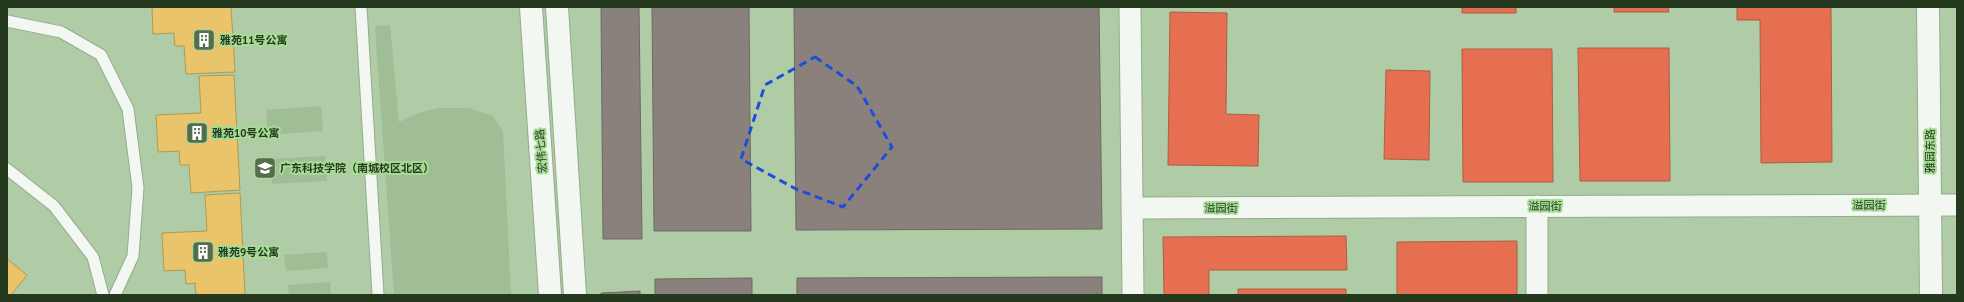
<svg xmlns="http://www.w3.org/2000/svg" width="1964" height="302" viewBox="0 0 1964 302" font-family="'PT Sans','Noto Sans SC',sans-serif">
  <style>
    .green { fill: #9fbe96 }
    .homes { fill: #e9c46a; stroke: #ae9a53 }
    .shops { fill: #e76f51; stroke: #ac5f41 }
    .industry { fill: #8a817c; stroke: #6b6b60 }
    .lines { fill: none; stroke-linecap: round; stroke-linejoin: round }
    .lane-casing { stroke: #95ab8d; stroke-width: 13 }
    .street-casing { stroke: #95ab8d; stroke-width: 23 }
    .secondary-casing { stroke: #95ab8d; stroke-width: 24 }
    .lane { stroke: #f3f7f2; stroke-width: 11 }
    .street { stroke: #f3f7f2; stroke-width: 21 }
    .secondary { stroke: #f3f7f2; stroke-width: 22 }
    .marked { fill: none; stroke: #1d4ed8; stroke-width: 3; stroke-dasharray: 8 5; stroke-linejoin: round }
    .labels { text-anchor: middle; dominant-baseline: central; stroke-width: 4; stroke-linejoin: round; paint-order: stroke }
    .poi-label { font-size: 11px; font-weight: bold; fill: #24391d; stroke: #a7dc96; text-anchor: start }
    .street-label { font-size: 11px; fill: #24391d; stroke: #a7dc96 }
  </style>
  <rect width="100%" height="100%" fill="#afcca6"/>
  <path class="green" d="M390,25l9,97 22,-10 18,-4h30l24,8 10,16 8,163h-117l-19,-269z
    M321,106l2,25 -55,4 -2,-25z
    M325,156l2,25 -55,3 -2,-25z
    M327,252l1,16 -42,3 -2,-16z
    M330,282l1,13h-42l-1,-10z"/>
  <path class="homes" d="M152,7h79l4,65 -49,2 -2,-28h-9l-1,-13 -21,1z
    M234,75l6,115 -49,3 -2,-28h-9l-1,-14 -21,1 -2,-37 45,-2 -2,-37z
    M240,193l5,102h-49l-1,-12 -9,1 -1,-14 -21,1 -2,-38 45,-2 -2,-36z
    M7,259l20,16 -16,20h-4z"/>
  <path class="shops" d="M1462,7h54v6h-54z
    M1614,7h54l1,5h-55z
    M1737,7h94l1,155 -71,1 -1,-143h-23z
    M1170,12l57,1 -1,101 33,1 -1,51 -90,-1z
    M1578,48h91l1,133h-90z
    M1462,49h90l1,133h-90z
    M1386,70l44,1 -1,89 -45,-1z
    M1346,236l1,34h-138v25h-45l-1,-58z
    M1517,241v54h-120v-53z
    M1238,289h108v6h-108z"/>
  <path class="industry" d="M601,7h38l3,232h-39z
    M652,7h97l2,224h-97z
    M794,7h305l3,222 -306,1z
    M1102,277v18h-305v-17z
    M752,278v17h-97v-16z
    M640,291v4h-39v-2z"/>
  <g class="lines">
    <g class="lane-casing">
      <path id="lane" d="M361,7l17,288
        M7,21l54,11 40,23 27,54 10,79 -5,68 -18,39
        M7,169l47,37 39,51 10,38"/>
    </g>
    <g class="street-casing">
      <path id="street" d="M1130,7l3,288
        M1537,206v89
        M1132,208l825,-3"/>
    </g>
    <g class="secondary-casing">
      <path id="secondary" d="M531,7l19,288
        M557,7l18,288
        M1928,7l3,288"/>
    </g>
    <use href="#lane" class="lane"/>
    <use href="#street" class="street"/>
    <use href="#secondary" class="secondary"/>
  </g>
  <path class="marked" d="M815,57l42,29 35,61 -49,60 -47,-18 -55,-30 24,-74z"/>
  <defs>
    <g id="building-square" transform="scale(1.15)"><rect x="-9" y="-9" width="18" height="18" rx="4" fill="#556c4d" stroke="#a7dc96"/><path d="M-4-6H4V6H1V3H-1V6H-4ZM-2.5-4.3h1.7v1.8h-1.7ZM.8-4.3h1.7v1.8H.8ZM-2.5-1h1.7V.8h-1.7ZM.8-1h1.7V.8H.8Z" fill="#fff"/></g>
    <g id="university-square" transform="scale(1.15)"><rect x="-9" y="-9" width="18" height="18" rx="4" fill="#556c4d" stroke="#a7dc96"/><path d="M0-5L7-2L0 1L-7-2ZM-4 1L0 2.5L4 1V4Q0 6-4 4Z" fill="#fff"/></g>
  </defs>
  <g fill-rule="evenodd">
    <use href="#building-square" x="204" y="40"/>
    <use href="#building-square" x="197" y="133"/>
    <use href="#university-square" x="265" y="168"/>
    <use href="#building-square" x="203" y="252"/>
  </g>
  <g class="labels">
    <g class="poi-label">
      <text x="220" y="40">雅苑11号公寓</text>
      <text x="212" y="133">雅苑10号公寓</text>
      <text x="280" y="168">广东科技学院（南城校区北区）</text>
      <text x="218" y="252">雅苑9号公寓</text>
    </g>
    <g class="street-label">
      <text transform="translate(541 151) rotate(-94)">宏伟七路</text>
      <text transform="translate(1930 151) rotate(-90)">雅园东路</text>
      <text x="1869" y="205">溢园街</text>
      <text x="1545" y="206">溢园街</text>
      <text x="1221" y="208">溢园街</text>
    </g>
  </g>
  <rect width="1964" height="302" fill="none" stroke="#24391d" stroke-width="16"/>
</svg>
